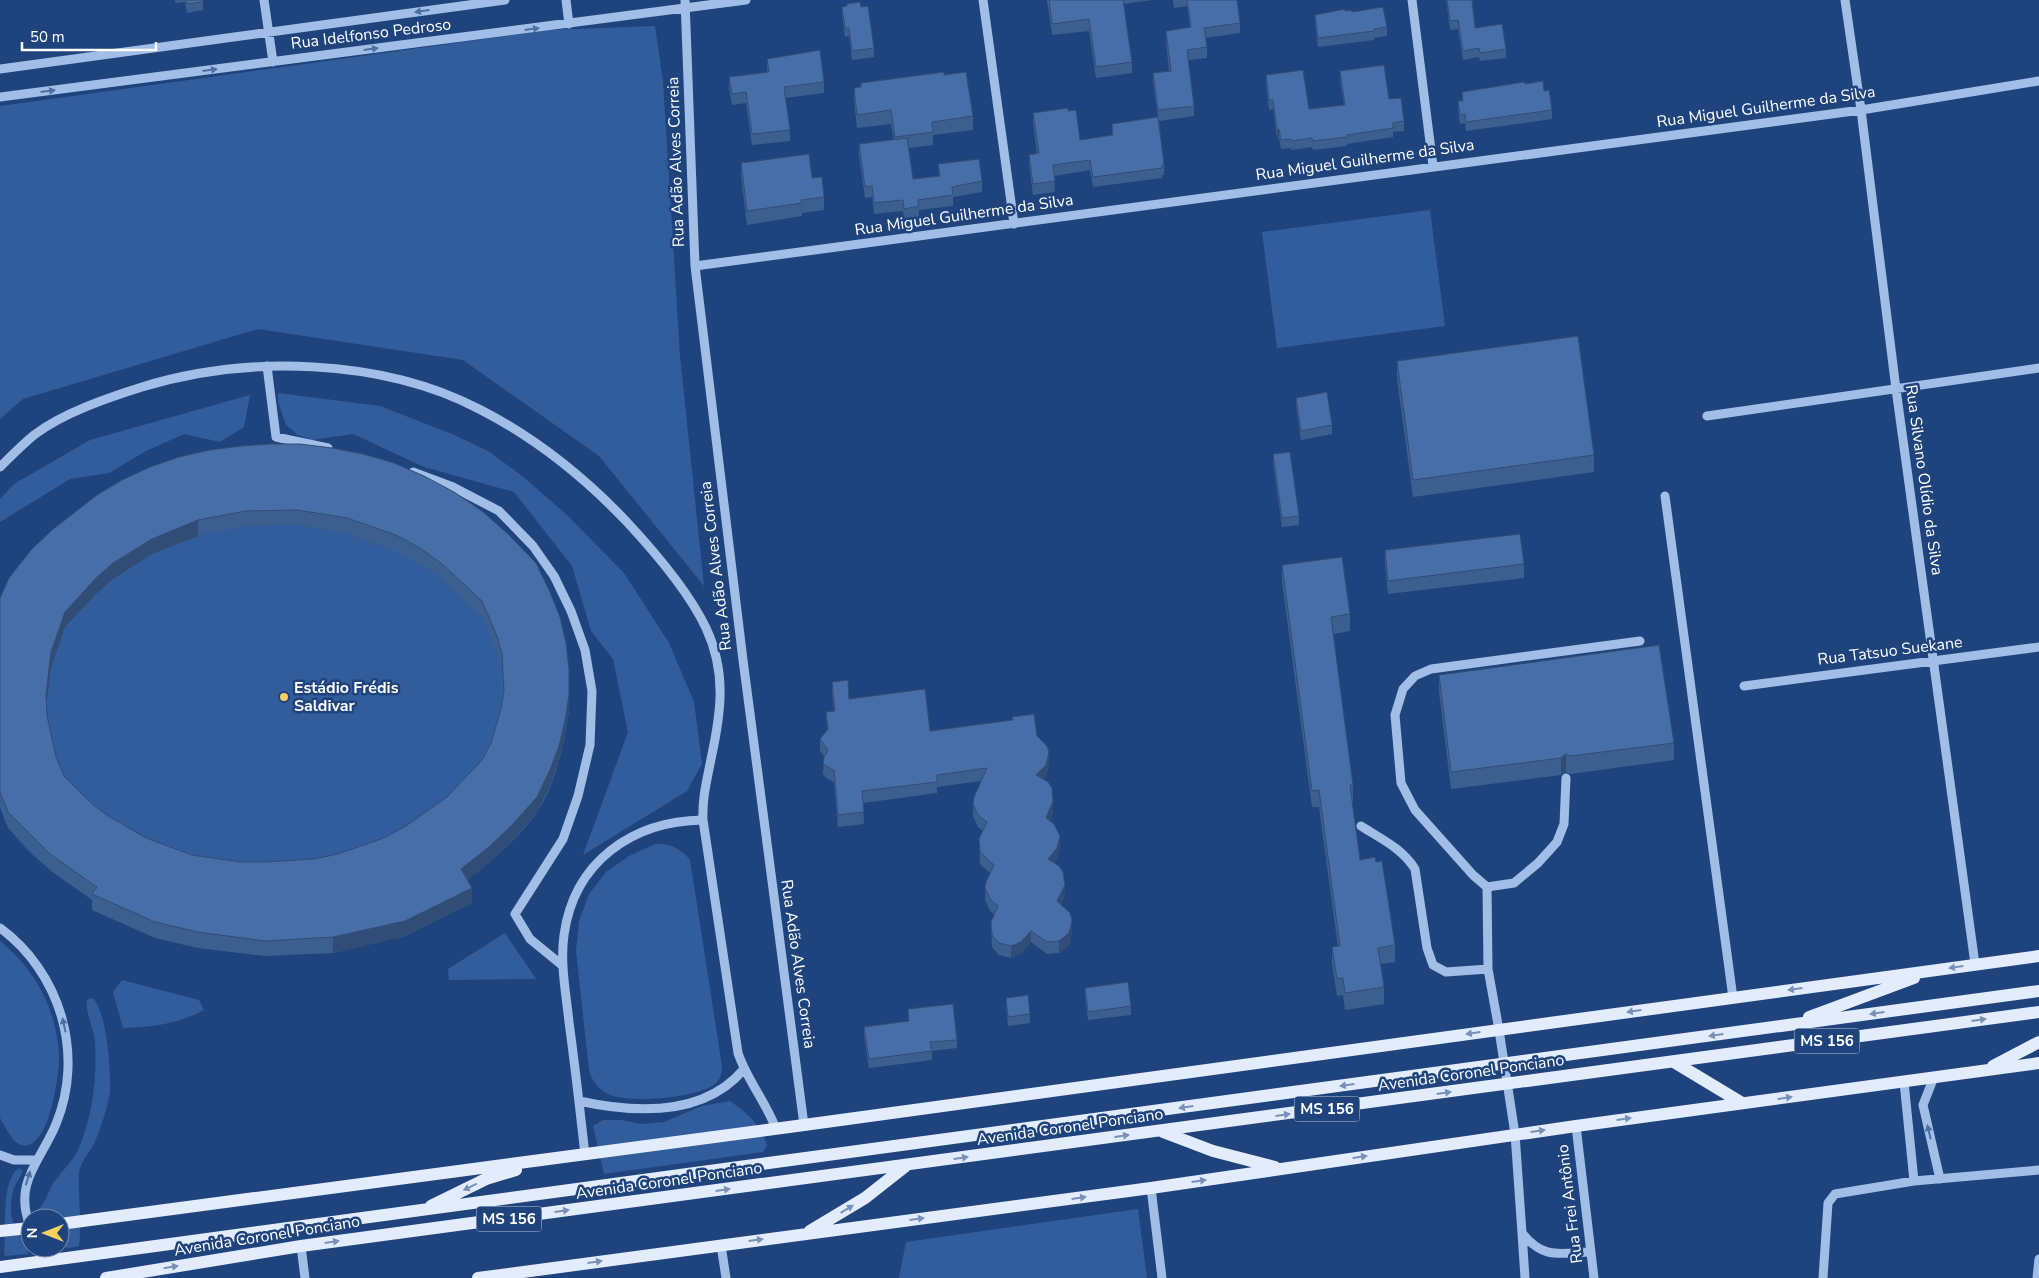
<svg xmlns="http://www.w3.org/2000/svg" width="2039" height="1278" viewBox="0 0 2039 1278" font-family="'Nunito Sans',sans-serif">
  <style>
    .green { fill: #315d9c }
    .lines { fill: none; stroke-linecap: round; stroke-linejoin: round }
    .minor { stroke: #a1bee7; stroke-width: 9 }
    .major { stroke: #e3ecfd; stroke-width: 12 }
    .wall { fill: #3d5f90; fill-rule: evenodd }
    .shaded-wall { fill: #324d75 }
    .building { fill: #476ea7; stroke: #324d75; fill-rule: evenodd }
    .oneway { fill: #4c6fa2 }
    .oneway2 { fill: #7790b7 }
    .poi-dot { fill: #f6d161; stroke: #1f447d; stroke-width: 2 }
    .labels { text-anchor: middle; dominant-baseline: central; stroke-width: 5; stroke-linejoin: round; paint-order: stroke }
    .shield { fill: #1f447d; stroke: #bcc7d8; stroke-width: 1 }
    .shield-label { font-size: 15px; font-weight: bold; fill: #fff }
    .street-label { font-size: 16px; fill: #fff; stroke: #1f447d }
    .poi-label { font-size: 16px; font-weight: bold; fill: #fff; stroke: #1f447d; text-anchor: start }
  </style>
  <rect width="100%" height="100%" fill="#1f447d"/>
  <path class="green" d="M655,26l8,55 17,275 24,230 -105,-130 -136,-96 -205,-31 -235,70 -23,20v-313l550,-76z
    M1430,210l15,116 -168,22 -15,-116z
    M278,393l102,13 72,28 36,17 33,24 46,40 57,58 45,70 25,59 8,62 -15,27 -104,64 45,-123 -15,-73 -22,-28 -19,-65 -58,-74 -90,-25 -71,-33 -41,6 -14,-5 -12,-10 -8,-23z
    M250,395l-6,32 -24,15 -36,-8 -38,17 -37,22 -39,6 -70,43v-23l14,-15 76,-44z
    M363,470l206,240c-5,35 -12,72 -32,102 -18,27 -46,49 -72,69l-347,32c-38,-20 -83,-49 -109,-85 -4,-6 -6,-14 -9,-21v-194z
    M655,844c15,-1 26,4 35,16l32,206c0,7 -1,13 -7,18 -17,14 -87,20 -107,10 -10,-5 -16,-13 -19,-24l-13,-119 3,-30 10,-27 17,-22 23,-16z
    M505,933l31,46 -87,1 -1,-11z
    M0,941c24,19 43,46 52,75 4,13 7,28 7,42 0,17 -10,95 -38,87 -9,-3 -16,-19 -21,-27z
    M122,980l77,20 5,10c-26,14 -51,17 -81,18l-10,-36z
    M92,998c15,10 19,75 18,93 -2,16 -8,33 -14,48 -4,12 -16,22 -17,34 -1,25 3,49 0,73l-11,2 -8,-3v-27h-27v-5c12,-6 14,-20 21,-31 8,-11 19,-21 25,-34 14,-33 18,-71 16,-106 -1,-14 -10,-29 -8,-42z
    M730,1101c19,13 29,23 37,44l-4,7 -159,22 -11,-48 10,-6h18l20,4 23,-2 38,-16z
    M19,1168l4,3c-2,6 -7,11 -9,17 -5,15 -4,32 4,46 4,7 10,12 10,20l-23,2 -1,-4c3,-21 -4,-72 15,-84z
    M1138,1209l9,69h-248l7,-36z"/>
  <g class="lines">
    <path class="minor" d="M264,0l9,62
      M566,0l3,24
      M685,0l10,266 48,394 61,465
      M983,0l31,224
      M1412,0l21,166
      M1845,0l16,110 35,279 79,575
      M0,69l505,-69
      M0,97l746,-97
      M695,266l1166,-156 178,-29
      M267,366l9,71 52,11
      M1707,416l332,-48
      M0,467c11,-11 22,-22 34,-32 29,-22 73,-37 108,-48 104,-32 239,-29 337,22 55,28 104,67 147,112 28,30 62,69 80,107 21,45 15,85 5,131 -4,21 -9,39 -8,61l35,233c9,27 28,49 38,76
      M413,472l40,15 46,24 34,35 21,30 17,35 14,39 7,41 -2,54 -12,51 -15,43 -48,75 15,25 33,27
      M1665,496l68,502
      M1744,686l295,-39
      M1361,826c20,13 41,22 54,43l12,79 6,17 13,7 42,-3
      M1487,887l27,-4 24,-20 19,-21 7,-18 2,-46
      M0,928c60,44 85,126 56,196 -15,37 -43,58 -26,102
      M1934,1077l-11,28 17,74
      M1904,1082l10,99
      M579,1101c55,12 125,16 165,-32
      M1576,1126l18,152
      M0,1155l14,5h21
      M585,1155c-5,-45 -10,-89 -16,-133 -3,-29 -9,-58 -5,-87 10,-73 68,-114 139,-115
      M1151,1188l11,90
      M1522,1233l3,45
      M721,1245l5,33
      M301,1246l4,32
      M1591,1252c-32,1 -47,8 -69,-19l-7,-99 -16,-104 -11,-61 -1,-82 -14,-12 -58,-65 -14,-27 -6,-68 8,-26 12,-13 16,-7 209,-28
      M1823,1278l5,-75 7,-9 79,-13 125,-11
      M2037,1278l2,-19"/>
    <path class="major" d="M1809,1017l105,-39
      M1674,1062l68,41
      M1993,1066l46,-24
      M1163,1132l50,19 62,16
      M431,1206l55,-27 30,-9
      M60,1224l744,-99 1235,-169
      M0,1231l30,-3
      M810,1231l55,-33 42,-33
      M0,1267l2039,-276
      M106,1278l195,-32 1738,-234
      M478,1278l673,-90 425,-62 463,-63"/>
  </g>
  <path class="wall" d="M175,0h28v10l-16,3 -2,-11 -10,1z
    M1047,0h105l-28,4 8,58v11l-36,5 -7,-47 -37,4z
    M1173,0h64l3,23v10l-35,5 2,9v11l-19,2 6,46v10l-35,5 5,43v11h-2v3l-69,9 -3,-17 -36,6 1,16 -22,3 -4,-30v-10l8,-1 -4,-31v-10l35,-2 12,29 32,-5v-11l46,-7 -5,-34v-10l16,-2 -3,-30v-10l24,-3 -3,-22 -13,2z
    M1446,0h26l3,28 31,21v9l-26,3 -1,-4 -16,3 -5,-31 -8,1z
    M842,7h19l13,41v9l-22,3 -3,-24 -4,1 -3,-22z
    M1345,11l7,1 35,15v9l-13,2v2l-56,7 -3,-24v-8z
    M767,59l57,23v11l-39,5 5,32v11l-38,4 -6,-42 -14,2 -3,-17v-11l38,-5z
    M1340,71l64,50v10l-11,1v5l-46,7v2l-34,4 -1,-3 -21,3v-2l-10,1 -2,-11 -2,1 -4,-30 -4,1 -3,-26v-9l43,34 35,-4 -4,-25z
    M944,75l29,41v14l-40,5v10l-24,3 4,31 26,-3 -1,-12 44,17v11l-29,5v9l-34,4v7l-15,2 -1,-8 -29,3 -2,-17 -7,1 -6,-43v-11l35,-4 -3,-16 -34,4 -3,-27v-13h7v-5z
    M1525,84l19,7 8,19v9l-86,12 -1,-8 -5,1 -2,-14v-9h4v-9z
    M741,163l71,15 12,19v13l-22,3v3l-55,9 -6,-49z
    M1397,361l197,94v17l-181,25 -16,-118z
    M1296,398l36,27v9l-31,6 -5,-34z
    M1273,454l26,62v9l-17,2 -9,-64z
    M97,495l385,16 87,199 -4,26 -6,25 -9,25 -13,26 -24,28 -23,22 -23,18 5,23 -67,33 -72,17 -68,3 -67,-8 -43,-10 -63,-28v-10l-42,-30 -42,-42 -8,-21v-209zM297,525l50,8 49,18 24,13 22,15 40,38 15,34 5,18 1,26 -2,14 -10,34 -9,17 -35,37 -41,29 -22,12 -46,16 -24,5 -49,3h-25l-48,-7 -46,-17 -38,-22 -16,-12 -28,-28 -8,-19 -9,-41 -1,-11 5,-37 14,-41 31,-33 17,-15 39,-25 46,-18 48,-10z
    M1385,550l139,14v14l-136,16 -3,-31z
    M1282,565l68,49v17l-17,3 20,151v17h-1l8,58 35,85v17l-15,2 4,23v17l-39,6 -2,-15 -6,1 -5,-32v-17h6l-19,-140h-7l-30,-225z
    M1439,675l235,68v17l-104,14 -4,-2 -5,3 -110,14 -12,-97z
    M832,682l17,17 81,32 82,-11v-3l25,19 12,28 -3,13 -3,2 10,34 -3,8 10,26 -3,13 -3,3 11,33 -4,9 11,26 -3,14 -10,8 -12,1 -16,-12 -10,11 -10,5 -12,-3 -7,-8 -1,-25 3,-8 -4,-3 -5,-11 1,-18 4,-9 -10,-9 -1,-25 4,-8 -5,-4 -5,-11v-12l8,-23 -44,6v6l-74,10 1,21 -26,3 -4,-45 -8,-4 -3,-4 1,-18 -4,-5v-12l7,-9 -1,-18 8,-1 -2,-17z
    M1085,988l46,18v9l-43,5 -3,-24z
    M1006,998l24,16v9l-22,3 -2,-20z
    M908,1009l49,31v8l-25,3v9l-63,8 -5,-32v-9l44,-6z"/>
  <path class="shaded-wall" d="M1279,129v9l-2,1v-9z
    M198,520v16l-46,18 -39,25 -17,15 -31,33 -14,41 -5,42v-15l5,-43 14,-40 31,-34 17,-15 39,-24z
    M569,695v15l-4,26 -6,25 -9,25 -13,26 -24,28 -23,22 -29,23v-16z
    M1049,752v12l-3,13 -10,10v-12z
    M1566,754v18l-5,3v-17z
    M1053,801v12l-7,17v-12z
    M1060,836v11l-3,13 -9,11v-12z
    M1065,885v11l-8,17v-12z
    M472,888v15l-67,33 -72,17v-16z
    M1072,920v11l-3,14 -10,8v-12z
    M1031,931v11l-10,11 -10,5v-12z"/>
  <path class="building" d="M186,0h17v2l-16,2z
    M1049,0h74l9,62 -36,5 -7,-48 -37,5z
    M1187,0h50l3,23 -36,5 3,19 -20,3 7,56 -36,4 -5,-37 18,-2 -5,-40 25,-4z
    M1447,0h25l3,28 27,-4 4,25 -26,4 -1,-5 -16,3 -5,-31 -8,1z
    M860,2l1,5 7,-1 6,42 -22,3 -3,-23h-4l-3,-21 5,-1v-2z
    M1383,7l4,20 -13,2v2l-56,7 -3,-23 30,-6v2l6,-1 1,2z
    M820,50l4,32 -40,5 6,43 -38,4 -6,-42 -14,2 -3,-17 40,-5 -2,-13z
    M1384,65l5,34 12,-1 3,23 -11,2v5l-46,7v2l-34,4 -1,-3 -21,3v-2l-10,1 -2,-11 -2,1 -4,-30h-4l-3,-25 37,-5 6,39 36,-4 -5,-34z
    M944,72v3l22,-3 7,44 -41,6 1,10 -38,5 -4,-27 -34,5 -3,-27 7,-1v-4z
    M1543,81l1,10 5,-1 3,20 -86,12 -1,-8 -5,1 -2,-14h5l-1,-9 62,-10 1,2z
    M1068,108v3l8,-1 4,30 33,-5 -1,-11 46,-7 6,47 -2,1v3l-69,9 -3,-17 -37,5 2,16 -22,3 -4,-29 10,-2 -6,-40z
    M907,138l6,41 27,-3 -2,-12 41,-5 3,22 -30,6 1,8 -35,5 1,6 -15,3 -1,-9 -29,3 -2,-17 -7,1 -6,-43z
    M809,154l3,24 10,-1 2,20 -23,3 1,3 -55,8 -6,-48z
    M1578,336l16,119 -181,25 -16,-119z
    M1327,392l5,33 -31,6 -5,-33z
    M270,444h30l32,4 31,6 31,9 30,13 30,16 28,19 26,23 28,29 14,29 10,25 6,26 3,26v26l-4,26 -6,25 -9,24 -13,27 -24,27 -23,22 -29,23 11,19 -67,33 -72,16 -68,4 -67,-9 -43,-10 -63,-28 5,-7 -47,-33 -42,-42 -8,-20v-194l9,-20 22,-28 21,-20 45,-35 25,-15 28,-13 29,-10 31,-7 31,-4zM297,510l50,8 49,17 24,13 22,16 40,37 15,35 5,18 2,37 -3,18 -10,34 -9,17 -35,37 -41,29 -22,12 -46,16 -24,5 -49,3h-25l-48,-7 -46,-17 -38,-22 -16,-12 -28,-28 -8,-19 -9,-41 -1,-21 5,-43 14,-40 31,-34 17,-15 39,-24 46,-19 48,-9z
    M1290,452l9,64 -17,2 -9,-64z
    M1520,534l4,30 -136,17 -3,-31z
    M1342,557l8,57 -19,3 22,168h-3l10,75 15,-3 1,5 6,-1 13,84 -17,3 6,39 -39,6 -2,-15 -6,1 -5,-32 8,-1 -21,-156 -7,1 -30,-226z
    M1659,645l15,98 -104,13 -4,-2 -5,4 -110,14 -12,-97z
    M848,680l1,19 76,-10 5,42 83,-11 -1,-3 22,-3 3,22 10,10 2,6 -3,13 -10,10 12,7 4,6 1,13 -7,17 8,6 6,12 -3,12 -9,11 11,7 4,6 2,13 -8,16 13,12 2,7 -3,13 -10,8 -12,1 -16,-11 -10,11 -10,4 -12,-3 -7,-8 -1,-13 7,-16 -8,-7 -5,-11 1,-6 8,-17 -14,-13 -1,-13 8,-17 -9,-7 -5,-11 1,-7 13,-29 -50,7v7l-75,9 2,21 -26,3 -4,-45 -8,-4 -3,-3 1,-6 4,-7 -8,-11 8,-10 -2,-17 9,-1 -3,-29z
    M1128,982l3,24 -43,6 -3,-24z
    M1028,995l2,19 -22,3 -2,-19z
    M953,1004l4,36 -27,2 2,9 -63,8 -5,-32 45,-6 -1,-12z"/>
  <defs><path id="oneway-solid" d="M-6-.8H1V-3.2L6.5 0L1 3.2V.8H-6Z" transform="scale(1.25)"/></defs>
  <g class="oneway">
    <use href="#oneway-solid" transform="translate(422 11) rotate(172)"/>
    <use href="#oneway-solid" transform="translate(532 29) rotate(-7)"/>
    <use href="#oneway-solid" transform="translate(371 49) rotate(-7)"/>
    <use href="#oneway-solid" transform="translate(210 70) rotate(-7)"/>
    <use href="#oneway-solid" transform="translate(48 91) rotate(-7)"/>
    <use href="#oneway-solid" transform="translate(64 1025) rotate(-102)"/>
    <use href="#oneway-solid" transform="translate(1929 1132) rotate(-103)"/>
    <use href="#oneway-solid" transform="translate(28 1178) rotate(-73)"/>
  </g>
  <g class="oneway2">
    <use href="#oneway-solid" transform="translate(1956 967) rotate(172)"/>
    <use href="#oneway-solid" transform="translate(1795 989) rotate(172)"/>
    <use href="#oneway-solid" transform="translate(1634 1011) rotate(172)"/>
    <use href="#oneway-solid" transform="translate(1877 1013) rotate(172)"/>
    <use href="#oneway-solid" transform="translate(1979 1020) rotate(-8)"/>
    <use href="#oneway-solid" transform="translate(1473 1033) rotate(172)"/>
    <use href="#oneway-solid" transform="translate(1716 1035) rotate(172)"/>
    <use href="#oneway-solid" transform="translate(1347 1085) rotate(172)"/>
    <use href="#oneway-solid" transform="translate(1444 1093) rotate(-8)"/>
    <use href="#oneway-solid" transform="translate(1785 1098) rotate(-8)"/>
    <use href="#oneway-solid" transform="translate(1186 1107) rotate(172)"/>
    <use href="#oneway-solid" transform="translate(1283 1115) rotate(-8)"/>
    <use href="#oneway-solid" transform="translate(1624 1119) rotate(-8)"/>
    <use href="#oneway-solid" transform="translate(1538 1131) rotate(-8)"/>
    <use href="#oneway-solid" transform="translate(1122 1136) rotate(-8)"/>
    <use href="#oneway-solid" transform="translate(1360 1157) rotate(-8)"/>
    <use href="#oneway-solid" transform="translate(961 1158) rotate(-8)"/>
    <use href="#oneway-solid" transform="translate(1199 1181) rotate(-8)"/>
    <use href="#oneway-solid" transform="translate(470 1187) rotate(154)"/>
    <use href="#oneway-solid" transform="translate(723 1190) rotate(-8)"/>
    <use href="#oneway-solid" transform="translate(1079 1198) rotate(-8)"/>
    <use href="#oneway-solid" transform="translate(847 1209) rotate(-31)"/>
    <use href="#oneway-solid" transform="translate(562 1211) rotate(-8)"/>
    <use href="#oneway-solid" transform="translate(917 1219) rotate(-8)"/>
    <use href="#oneway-solid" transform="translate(756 1240) rotate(-7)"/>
    <use href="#oneway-solid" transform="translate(332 1242) rotate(-8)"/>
    <use href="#oneway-solid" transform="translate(595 1262) rotate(-8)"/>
    <use href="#oneway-solid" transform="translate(171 1267) rotate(-9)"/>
  </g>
  <circle class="poi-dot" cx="284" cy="697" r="5"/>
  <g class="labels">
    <g class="shield">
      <rect x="1794.5" y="1028.5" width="65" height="25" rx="4"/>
      <rect x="1294.5" y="1096.5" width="65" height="25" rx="4"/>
      <rect x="476.5" y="1206.5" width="65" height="25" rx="4"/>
    </g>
    <g class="shield-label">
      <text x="1827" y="1041">MS 156</text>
      <text x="1327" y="1109">MS 156</text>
      <text x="509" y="1219">MS 156</text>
    </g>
    <g class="street-label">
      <text transform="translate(371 34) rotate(-7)">Rua Idelfonso Pedroso</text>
      <text transform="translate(1766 107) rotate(-8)">Rua Miguel Guilherme da Silva</text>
      <text transform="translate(1365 160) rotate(-8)">Rua Miguel Guilherme da Silva</text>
      <text transform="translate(676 162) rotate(-92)">Rua Adão Alves Correia</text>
      <text transform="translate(964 215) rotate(-8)">Rua Miguel Guilherme da Silva</text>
      <text transform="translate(1924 480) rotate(82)">Rua Silvano Olídio da Silva</text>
      <text transform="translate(716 566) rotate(-97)">Rua Adão Alves Correia</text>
      <text transform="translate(1890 651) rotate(-7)">Rua Tatsuo Suekane</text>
      <text transform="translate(798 964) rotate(82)">Rua Adão Alves Correia</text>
      <text transform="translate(1471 1073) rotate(-8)">Avenida Coronel Ponciano</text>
      <text transform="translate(1070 1127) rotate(-8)">Avenida Coronel Ponciano</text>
      <text transform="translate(669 1181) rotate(-8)">Avenida Coronel Ponciano</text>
      <text transform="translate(1570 1204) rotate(-97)">Rua Frei Antônio</text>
      <text transform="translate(267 1236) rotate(-9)">Avenida Coronel Ponciano</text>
    </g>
    <g class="poi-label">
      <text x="294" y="688">Estádio Frédis<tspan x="294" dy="18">Saldivar</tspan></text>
    </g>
  </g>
  <g transform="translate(45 1233) rotate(270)"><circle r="24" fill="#1f447d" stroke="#798fb1"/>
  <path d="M0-4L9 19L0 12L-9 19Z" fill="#f6d161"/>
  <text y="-8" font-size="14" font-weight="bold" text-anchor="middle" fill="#ffffff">N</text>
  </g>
  <path d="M22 42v8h134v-8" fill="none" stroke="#ffffff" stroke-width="2.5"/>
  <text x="30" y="42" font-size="15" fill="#ffffff" stroke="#1f447d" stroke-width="4" paint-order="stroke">50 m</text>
</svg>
